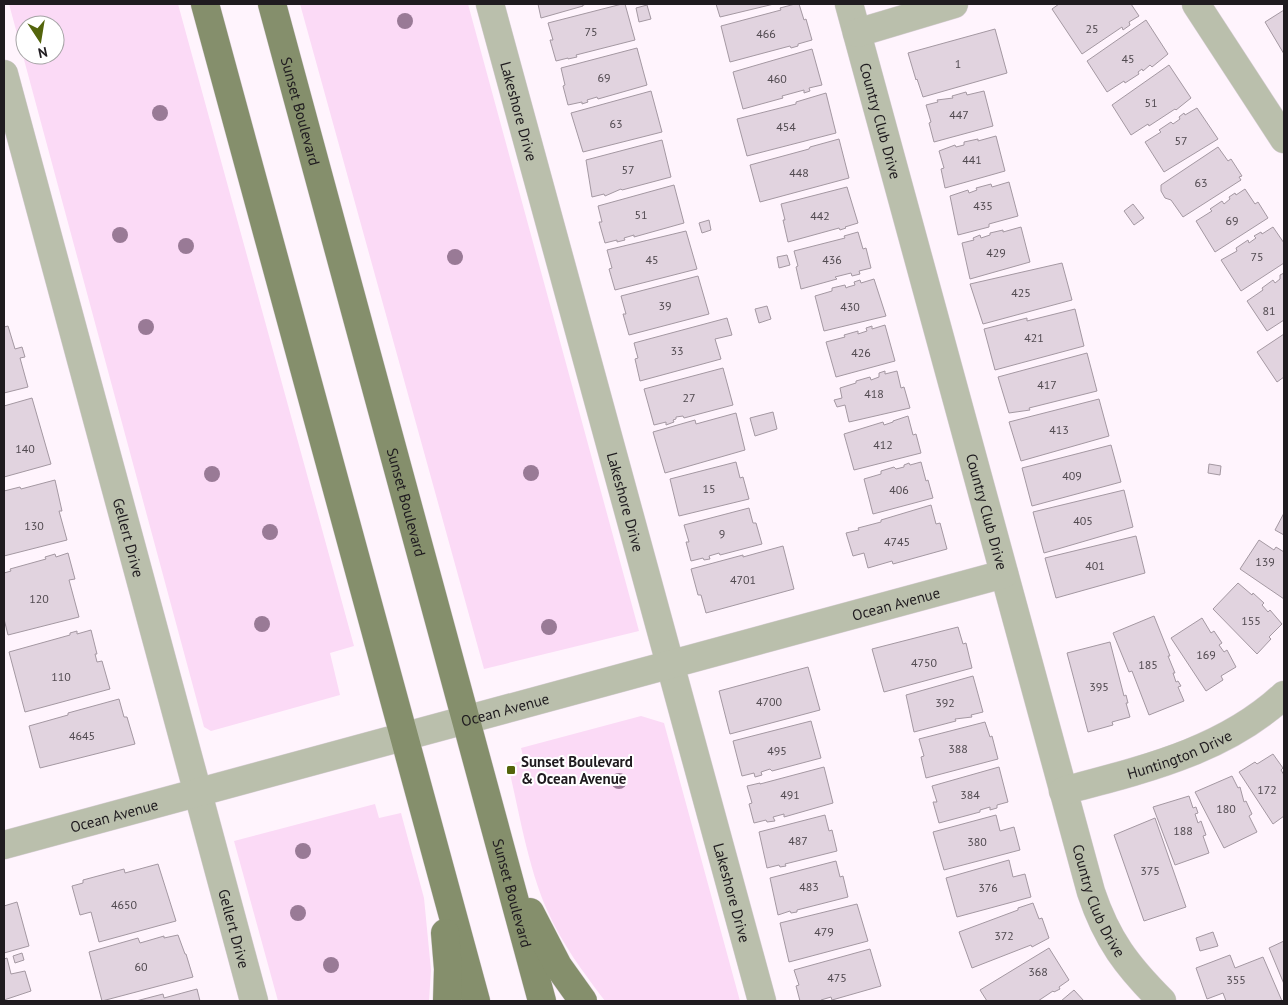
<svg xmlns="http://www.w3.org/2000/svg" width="1288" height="1005" viewBox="0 0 1288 1005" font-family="'PT Sans',sans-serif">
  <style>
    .green { fill: #fbdaf6; fill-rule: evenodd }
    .building { fill: #e1d3df; stroke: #a498a2 }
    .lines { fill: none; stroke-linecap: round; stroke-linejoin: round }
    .minor-casing { stroke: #dbd1d9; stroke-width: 29 }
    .major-casing { stroke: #dbd1d9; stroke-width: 29 }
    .minor { stroke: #babfac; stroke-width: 28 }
    .major { stroke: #858f6c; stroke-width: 28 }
    .tree { fill: #997a96 }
    .poi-dot { fill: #53640b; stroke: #fff; stroke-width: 2 }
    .labels { text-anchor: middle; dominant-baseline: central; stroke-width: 4; stroke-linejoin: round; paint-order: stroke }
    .number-label { font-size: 12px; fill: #50494f }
    .street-label { font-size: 15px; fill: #1f1b1f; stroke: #fff }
    .poi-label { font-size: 15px; font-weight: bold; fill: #1f1b1f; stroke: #fff; text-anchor: start }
  </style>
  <rect width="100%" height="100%" fill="#fff4fd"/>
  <path class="green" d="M9,4h169l176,642 -24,7 10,42 -129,36 -7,-4zM25,25h30v30h-30z
    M300,4h168l171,627 -155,38z
    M641,716l23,7 76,278h-135c-22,-29 -43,-57 -58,-91 -19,-43 -28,-99 -39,-145l16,-5 -3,-12z
    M375,804l4,14 22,-5 23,85 7,72 -2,31h-151l-44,-160z"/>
  <path class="building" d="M538,4h49l-4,1v1l-42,12z
    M622,4h3l10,36 -59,15 1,2 -9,2v-1l-12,3 -6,-21h3l-5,-17z
    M716,4h58l-54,13z
    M795,4h4l5,16 2,-1 6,21 -14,4v2l-7,2 -1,-2 -60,16 -9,-36 60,-16 -1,-2z
    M1059,4h72l8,12 -10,6 1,3 -7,5 -1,-3 -40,27 -30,-45z
    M647,5l4,14 -12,3 -3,-14z
    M1284,10v44l-19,-32z
    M1146,20l22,34 -16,13 -2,-2 -7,6 -1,-2 -4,3 1,2 -14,9 -1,-2 -17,11 -20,-31z
    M995,29l12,44 -84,24 -6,-18 -1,1 -8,-27z
    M637,48l10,37 -49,14 -1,-2 -10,3 1,2 -6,2v-2l-14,3 -5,-19 2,-1 -4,-17z
    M812,49l10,36 -13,3 1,3 -6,2v-3l-22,6 1,2 -40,11 -10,-37z
    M1169,65l22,33 -15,12 -1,-1 -26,17 -1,-2 -17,11 -19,-30z
    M651,91l11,41 -79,20 -12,-39z
    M984,91l9,35 -59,16 -5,-19 2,-1 -5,-17 12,-3 -1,-2 16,-2 -1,-2 14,-4 1,3z
    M826,93l10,40 -89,23 -10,-37 59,-15v-2z
    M1197,108l21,31 -54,33 -19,-30 16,-10 -2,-2 12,-8 2,2 7,-5 -1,-2 5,-4 1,2z
    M996,136l9,35 -60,17 -4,-19 3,-1 -5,-17 16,-6 1,2 8,-2v-3l14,-3v2z
    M839,139l10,39 -89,24 -10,-37 59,-16 1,-2z
    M662,140l9,37 -49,13 -1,-1 -16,7 -1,-2 -12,3 -6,-37z
    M1218,147l10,14 3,-2 11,17 -3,1 2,3 -58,37 -12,-17 -6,-2 -4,-7v-6z
    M1009,182l9,34 -29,8v3l-31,8 -8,-39 18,-6 1,3 8,-3 -1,-2 15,-4 1,3z
    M674,185l10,38 -50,14v-2l-10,3 1,2 -8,2v-2l-12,3 -6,-21h3l-4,-16z
    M847,187l11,36 -13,4 1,1 -6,2 -1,-2 -51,14 -5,-22h2l-4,-16z
    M1245,189l10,15 3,-2 10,16 -53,34 -19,-31 16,-10 -2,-2 12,-8 2,3 6,-5 -1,-2 6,-4 1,2z
    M1133,204l11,14 -10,7 -10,-14z
    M709,220l2,10 -9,3 -3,-10z
    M1021,227l9,35 -60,17 -8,-36 12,-3 -1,-2 7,-3 1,3 9,-3v-2l13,-3v2z
    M1273,227l11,16v20l-43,28 -20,-31 16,-9 -1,-3 12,-8 1,3 7,-5 -2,-2 7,-4 1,2z
    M686,231l11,38 -82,21 -6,-21 3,-1 -5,-18z
    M858,232l5,17 3,-1 5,20 -12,3 1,3 -8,2 -1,-3 -16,4 2,2 -36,10 -5,-22 2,-1 -4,-15 51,-13 -1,-2z
    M787,255l3,10 -11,3 -2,-11z
    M1062,263l10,37 -89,24 -13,-40z
    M1284,273v47l-17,11 -20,-30 16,-11 -1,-2 11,-8 2,3 5,-4v-4z
    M698,276l11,38 -80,21 -6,-21h3l-5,-18z
    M874,279l12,37 -62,15 -9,-35 17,-5v-3l13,-3 1,3 2,-1 7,-2 -1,-3 6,-2 1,3z
    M767,306l4,13 -12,4 -4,-14z
    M1075,309l9,37 -89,24 -11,-41 43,-11v3z
    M727,318l5,17 -17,4 6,20 -81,22 -5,-22 3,-1 -4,-15z
    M885,325l10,36 -59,16 -10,-35 19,-5 -1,-2 14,-4v3l9,-3 -1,-3 6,-2v3z
    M8,326l7,23 7,-2 3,10 -5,1 8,29 -24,6v-66z
    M1284,334v43l-7,5 -20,-30z
    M1087,353l10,38 -68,17 1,2 -21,3 -11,-36z
    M723,368l10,37 -49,13 -1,-2 -7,1v2l-3,1 1,2 -8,3v-3l-12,3 -10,-36z
    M885,371v3l12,-3 4,17 3,-1 6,21 -61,14 -4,-17 -8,2 -3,-7 8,-2 -2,-10 16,-5v-2l14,-4 1,3 8,-3v-4z
    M32,398l19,66 -47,13v-71z
    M1099,399l10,37 -88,25 -12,-39z
    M773,412l4,17 -22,7 -5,-18z
    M736,413l9,37 -80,23 -12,-41 42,-12 1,4z
    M908,416l5,19 3,-1 5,19 -67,17 -10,-36 39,-12 1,3 9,-3v-1z
    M1111,445l10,37 -89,24 -10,-38z
    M736,462l4,16 3,-1 6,22 -70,17 -9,-37z
    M921,462l5,19 2,-1 5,18 -60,16 -9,-35 17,-5v-3l13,-4 2,2 8,-2v-2l5,-2 1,2z
    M1209,464l12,2 -1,9 -12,-2z
    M55,480l7,31h-3l8,29 -63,16v-65l16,-4 1,2z
    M1124,490l9,37 -89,26 -11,-41z
    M931,505l5,19 4,-1 7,26 -54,15 -1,-3 -24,7 -4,-15 -11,3 -7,-23 13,-3 -1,-2 23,-6v-2z
    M749,508l4,15h3l6,21 -42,11 -1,-2 -10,3 1,3 -6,1 -1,-2 -12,3 -5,-19h3l-5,-17z
    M1284,513v22l-9,-5z
    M1136,536l9,37 -89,25 -11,-40z
    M1259,540l15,10 2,-3 8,5v47l-44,-30z
    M783,546l11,43 -88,24 -5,-18h-3l-7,-26 52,-14v2z
    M68,553l7,26 -6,1 10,37 -71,18 -4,-16v-46l7,-2 -1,-2 36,-10 -1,-2 10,-3 1,3z
    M1238,583l14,12 1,-2 11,10 -2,2 6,7 2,-2 12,14 -13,13 2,2 -14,15 -44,-45z
    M1154,616l16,40h-2l7,17h-2l3,9 2,-1 3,5 -3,1 6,14 -35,14 -17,-44 -3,1 -16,-39z
    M1202,618l9,15 3,-2 8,12 -3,2 5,7 3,-2 9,17 -15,9 2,4 -17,11 -35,-53z
    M958,627l5,17 3,-1 6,25 -88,24 -12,-43z
    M91,630l6,24h-2l2,8 5,-1 8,28 -85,23 -16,-60 61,-17v-2l7,-2v3z
    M1110,642l14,54 2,-1 2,8h-2l4,14 -18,5 1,3 -25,7 -21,-79z
    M808,667l12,43 -90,24 -11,-43z
    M973,676l10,36 -12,3 1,2 -17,2 1,2 -42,11 -8,-37z
    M119,699l5,18h3l8,27 -95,24 -11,-42 39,-11v-2z
    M811,721l10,37 -49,13 -2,-2 -9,3 1,3 -7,2 -1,-4 -12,3 -9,-35z
    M985,722l5,15 2,-1 6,23 -72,19 -5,-21 3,-1 -5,-17z
    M1273,754l10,14 -2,2 3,5v41l-11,8 -34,-52 16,-10 2,2z
    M824,767l9,36 -49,14v-3l-11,3 2,4 -8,1 -1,-2 -12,3 -5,-19 3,-1 -5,-17 13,-3v1z
    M999,767l9,35 -11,3v3l-7,2v-3l-10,3v2l-41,11 -6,-21h4l-5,-16z
    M1232,776l6,12 2,-1 4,15 2,-1 6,13 -3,2 8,16 -33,16 -29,-56z
    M1189,796l4,12 3,-1 2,6 -3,1 3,9 3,-2 5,14 -3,1 6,17 -34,12 -22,-58z
    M825,815l4,16 3,-1 5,21 -52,13 1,2 -6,1 -1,-2 -12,3 -8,-36z
    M996,815l4,16 14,-4 6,23 -76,20 -11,-38z
    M1155,818l31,89 -42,14 -30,-86z
    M1009,860l4,17 12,-3 6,23 -74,20 -11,-39z
    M836,861l4,16 3,-1 5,21 -51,13v2l-6,1 -1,-2 -12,4 -8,-37z
    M158,864l18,57 -77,21 -8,-30 -11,3 -8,-29 11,-3v-3l41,-11 1,4z
    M17,902l12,44 -25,7v-47z
    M1033,903l6,16 3,-1 7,20 -17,9 -1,-2 -59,23 -13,-36 59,-22v-2z
    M857,904l11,37 -79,21 -9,-39z
    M1213,932l5,14 -18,5 -4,-13z
    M178,935l7,19h1l7,23 -91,24 -13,-49 49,-14 2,5 24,-7v2z
    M1284,941v43l-15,-36z
    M1049,948l20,32 -10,7 1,2 -6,3 -1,-1 -15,10h-51l-7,-11z
    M870,949l11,37 -49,14 -1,-3 -10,3v1h-21l-4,-15 3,-1 -5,-15z
    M22,953l2,7 -9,3 -2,-7z
    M1230,955l5,13 28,-11 19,44h-56l-3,-8 -16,6 -11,-31z
    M7,958l4,16 14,-3 6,20 -27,9v-41z
    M197,989l3,12h-64l27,-7 1,4z
    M1074,990l10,11h-23z"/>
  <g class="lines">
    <g class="minor-casing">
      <g id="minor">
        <path id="s1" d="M490,4l272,997"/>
        <path id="s2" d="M849,4l242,888c16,48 36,74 71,109"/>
        <path d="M1196,4l88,135"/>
        <path d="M857,33l97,-29"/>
        <path id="s3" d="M4,74l250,927"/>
        <path id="s4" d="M1063,791c78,-21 160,-39 221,-96"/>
        <path id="s5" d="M4,845l1000,-271"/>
      </g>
    </g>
    <g class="major-casing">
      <g id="major">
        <path d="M205,4l271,997"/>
        <path id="s6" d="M272,4l270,997"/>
        <path d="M530,912l28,54 25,35"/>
        <path d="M445,933l3,36 -1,32"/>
      </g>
    </g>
    <use href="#minor" class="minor"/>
    <use href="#major" class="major"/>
  </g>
  <g class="tree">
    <circle cx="405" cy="21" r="8"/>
    <circle cx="160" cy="113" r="8"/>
    <circle cx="120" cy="235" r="8"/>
    <circle cx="186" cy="246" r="8"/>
    <circle cx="455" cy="257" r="8"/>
    <circle cx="146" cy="327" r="8"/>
    <circle cx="531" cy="473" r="8"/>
    <circle cx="212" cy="474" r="8"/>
    <circle cx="270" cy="532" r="8"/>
    <circle cx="262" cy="624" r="8"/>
    <circle cx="549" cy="627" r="8"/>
    <circle cx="619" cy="781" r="8"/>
    <circle cx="303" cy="851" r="8"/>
    <circle cx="298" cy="913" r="8"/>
    <circle cx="331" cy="965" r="8"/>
  </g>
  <rect class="poi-dot" x="506" y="765" width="10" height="10" rx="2.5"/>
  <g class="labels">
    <g class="number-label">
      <text x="1092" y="28">25</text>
      <text x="591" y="31">75</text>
      <text x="766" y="33">466</text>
      <text x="1128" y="58">45</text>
      <text x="958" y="63">1</text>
      <text x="604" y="77">69</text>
      <text x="777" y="78">460</text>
      <text x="1151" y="102">51</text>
      <text x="959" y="114">447</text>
      <text x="616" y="123">63</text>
      <text x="786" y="126">454</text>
      <text x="1181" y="140">57</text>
      <text x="972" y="159">441</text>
      <text x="628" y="169">57</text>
      <text x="799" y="172">448</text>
      <text x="1201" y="182">63</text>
      <text x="983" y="205">435</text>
      <text x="641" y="214">51</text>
      <text x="820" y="215">442</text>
      <text x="1232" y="220">69</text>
      <text x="996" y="252">429</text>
      <text x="1257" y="256">75</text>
      <text x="652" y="259">45</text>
      <text x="832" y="259">436</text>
      <text x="1021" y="292">425</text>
      <text x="665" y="305">39</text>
      <text x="850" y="306">430</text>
      <text x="1269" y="310">81</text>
      <text x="1034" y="337">421</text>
      <text x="677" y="350">33</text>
      <text x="861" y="352">426</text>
      <text x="1047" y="384">417</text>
      <text x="874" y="393">418</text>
      <text x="689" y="397">27</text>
      <text x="1059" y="429">413</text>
      <text x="883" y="444">412</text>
      <text x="25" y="448">140</text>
      <text x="1072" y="475">409</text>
      <text x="709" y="488">15</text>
      <text x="899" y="489">406</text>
      <text x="1083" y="520">405</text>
      <text x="34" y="525">130</text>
      <text x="722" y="533">9</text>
      <text x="897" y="541">4745</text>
      <text x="1265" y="561">139</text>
      <text x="1095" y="565">401</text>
      <text x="743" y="579">4701</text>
      <text x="39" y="598">120</text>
      <text x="1251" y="620">155</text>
      <text x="1206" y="654">169</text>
      <text x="924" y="662">4750</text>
      <text x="1148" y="664">185</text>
      <text x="61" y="676">110</text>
      <text x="1099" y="686">395</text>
      <text x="769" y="701">4700</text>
      <text x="945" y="702">392</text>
      <text x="82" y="735">4645</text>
      <text x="958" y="748">388</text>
      <text x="777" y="750">495</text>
      <text x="1267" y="789">172</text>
      <text x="790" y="794">491</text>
      <text x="970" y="794">384</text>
      <text x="1226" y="808">180</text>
      <text x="1183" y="830">188</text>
      <text x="798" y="840">487</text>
      <text x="977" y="841">380</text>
      <text x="1150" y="870">375</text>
      <text x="809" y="886">483</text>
      <text x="988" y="887">376</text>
      <text x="124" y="904">4650</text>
      <text x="824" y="931">479</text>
      <text x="1004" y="935">372</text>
      <text x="141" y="966">60</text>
      <text x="1038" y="971">368</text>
      <text x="837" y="977">475</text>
      <text x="1236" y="979">355</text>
    </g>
    <g class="street-label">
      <text stroke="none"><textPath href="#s6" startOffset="111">Sunset Boulevard</textPath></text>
      <text stroke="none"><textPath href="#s1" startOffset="111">Lakeshore Drive</textPath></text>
      <text stroke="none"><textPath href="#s2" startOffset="121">Country Club Drive</textPath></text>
      <text stroke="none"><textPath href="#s6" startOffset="516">Sunset Boulevard</textPath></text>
      <text stroke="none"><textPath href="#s1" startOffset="516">Lakeshore Drive</textPath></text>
      <text stroke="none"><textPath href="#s2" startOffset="526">Country Club Drive</textPath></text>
      <text stroke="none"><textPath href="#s3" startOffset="480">Gellert Drive</textPath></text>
      <text stroke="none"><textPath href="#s5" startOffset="924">Ocean Avenue</textPath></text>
      <text stroke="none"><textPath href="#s5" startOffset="519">Ocean Avenue</textPath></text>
      <text stroke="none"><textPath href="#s4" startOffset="122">Huntington Drive</textPath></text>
      <text stroke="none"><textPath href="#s5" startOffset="114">Ocean Avenue</textPath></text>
      <text stroke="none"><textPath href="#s6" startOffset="921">Sunset Boulevard</textPath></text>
      <text stroke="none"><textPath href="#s1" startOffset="921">Lakeshore Drive</textPath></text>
      <text stroke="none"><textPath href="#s2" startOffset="931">Country Club Drive</textPath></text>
      <text stroke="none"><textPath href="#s3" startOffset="885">Gellert Drive</textPath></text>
    </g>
    <g class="poi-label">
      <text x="521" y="761">Sunset Boulevard<tspan x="521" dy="17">&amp; Ocean Avenue</tspan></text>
    </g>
  </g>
  <rect width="1288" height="1005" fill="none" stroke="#1f1b1f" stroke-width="10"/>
  <g transform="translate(40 40) rotate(168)"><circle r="24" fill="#ffffff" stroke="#a5a4a5"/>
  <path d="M0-4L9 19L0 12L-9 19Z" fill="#53640b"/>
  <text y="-8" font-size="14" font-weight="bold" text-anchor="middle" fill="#1f1b1f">N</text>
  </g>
</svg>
